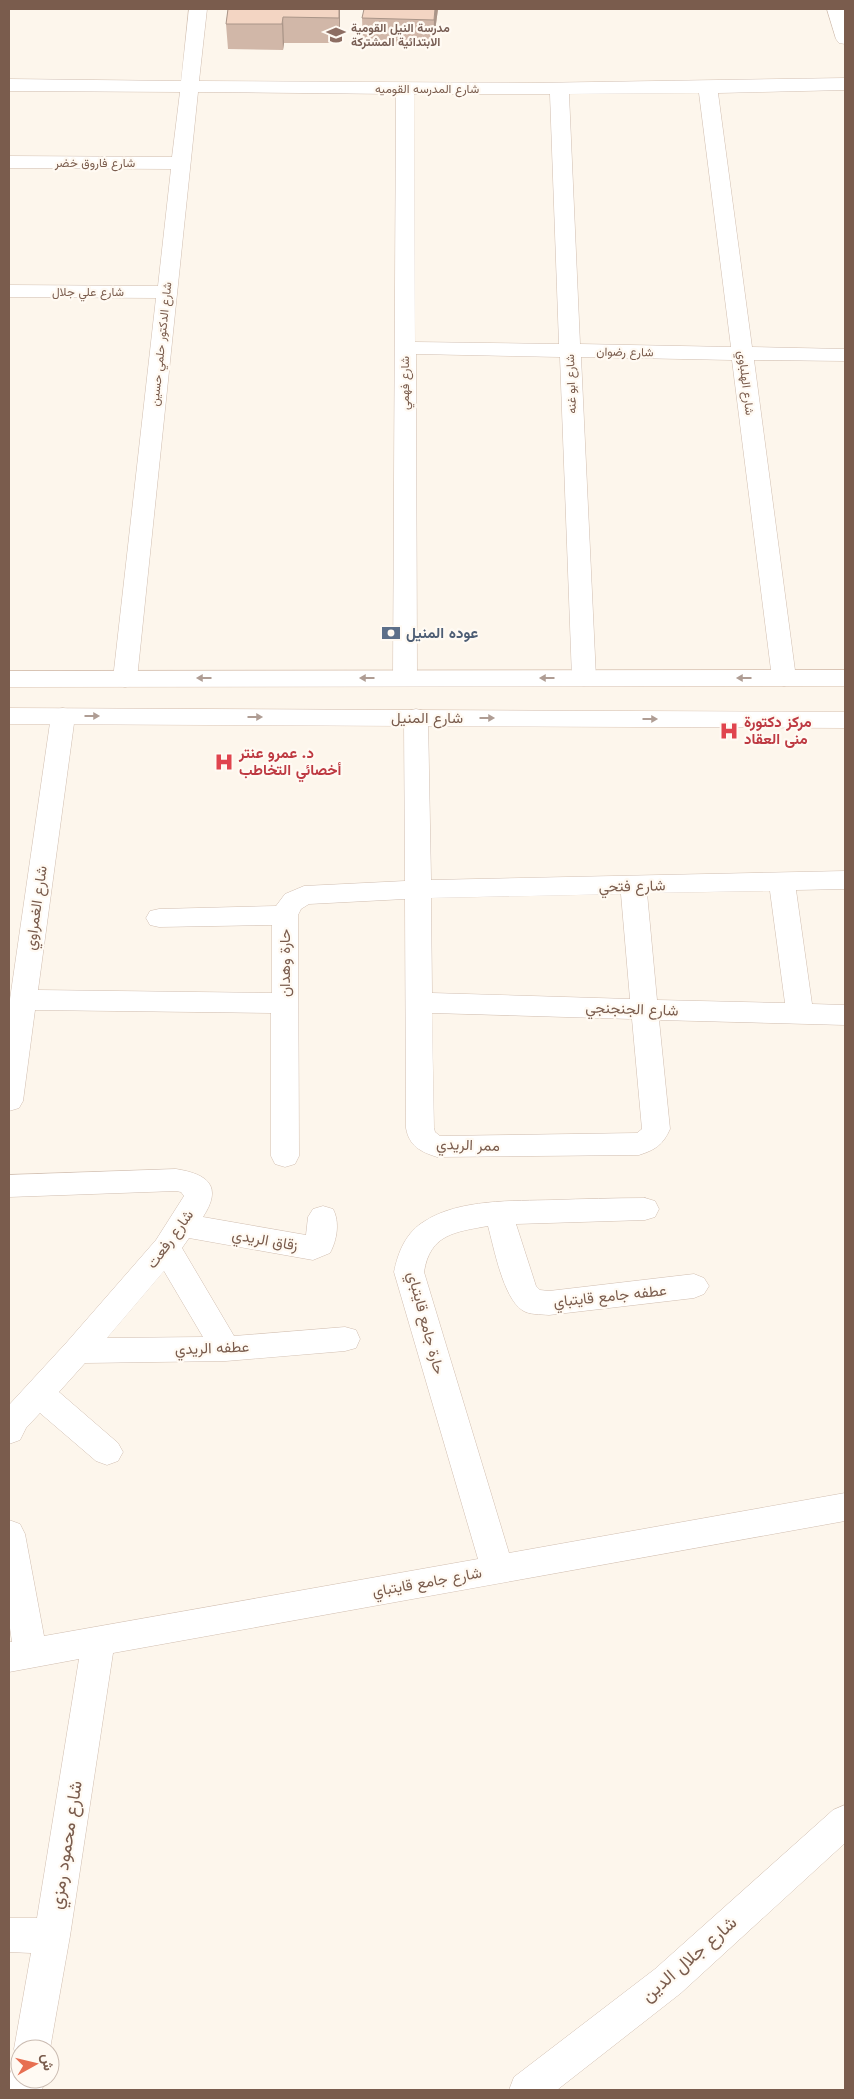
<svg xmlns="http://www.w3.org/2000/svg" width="854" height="2099" viewBox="0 0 854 2099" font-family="Jost,Vazirmatn,sans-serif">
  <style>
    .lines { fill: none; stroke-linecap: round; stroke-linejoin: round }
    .street-casing { stroke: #d1beb0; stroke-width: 1 }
    .secondary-casing { stroke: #d6c0b0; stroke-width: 1 }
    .street { fill: #fff; fill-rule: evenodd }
    .secondary { fill: #fff; fill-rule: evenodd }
    .wall { fill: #d1b7a8 }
    .shaded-wall { fill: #aa9588 }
    .building { fill: #f3d5c3; stroke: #aa9588 }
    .oneway { fill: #af9d94 }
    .labels { text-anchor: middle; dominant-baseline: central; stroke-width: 4.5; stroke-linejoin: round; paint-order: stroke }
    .far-education-label { font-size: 12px; font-weight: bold; fill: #785e54; stroke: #fffaf3; text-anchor: start }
    .far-street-label { font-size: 12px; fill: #7a5c4d; stroke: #fffaf3 }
    .service-label { font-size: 15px; font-weight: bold; fill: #4e5e75; stroke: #fffaf3; text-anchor: start }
    .street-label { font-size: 15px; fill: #7a5c4d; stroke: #fffaf3 }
    .health-label { font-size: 15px; font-weight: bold; fill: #be3a42; stroke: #fffaf3; text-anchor: start }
    .near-street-label { font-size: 18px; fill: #7a5c4d; stroke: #fffaf3 }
  </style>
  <rect width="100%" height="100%" fill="#fdf6ec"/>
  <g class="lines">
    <g class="street-casing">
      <path id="street" d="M189,9h18l-8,72 332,2 314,-5v12l-127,3 34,254 93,2v12l-91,-1 42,318 -3,6 -9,2 -9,-2 -3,-6 -40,-318 -151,-3 15,321 -3,6 -9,2 -9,-2 -3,-6 -12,-321 -144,-3 1,324 -3,6 -9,2 -9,-2 -3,-6 3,-584 -198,-2 -61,587 -3,6 -9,2 -9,-2 -3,-6 43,-381 -147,-1v-12l149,1 13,-117 -162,-1v-12l163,1 8,-65 -171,-1v-12l172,2zM699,93l32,254 -151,-3 -11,-250zM414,94h136l9,250 -144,-2z
        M827,9h18v35l-6,-1 -3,-4z
        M63,708l9,2 3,6 -37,274 234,3v-68l-113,2 -9,-2 -4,-7 4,-7 9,-2 117,-3 9,-12 19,-8 101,-5 -1,-164 3,-6 9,-2 9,2 3,6 3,163 414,-9v18l-49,1 16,114 33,1v20l-186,-5 11,109c-7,16 -15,21 -31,26l-202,2c-16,-5 -28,-11 -31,-29l-1,-229 -96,5 -8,5 -3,6 1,241 -4,8 -10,3 -10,-3 -4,-8v-143l-236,-3 -12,91 -4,7 -10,3v-105l42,-290 3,-6zM770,891l15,112 -128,-3 -10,-107zM621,894l9,105 -198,-6 -1,-95zM432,1013l200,6 10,110 -5,4 -197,3 -5,-4 -1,-4z
        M176,1169c32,5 47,17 27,48l103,18 2,-18 5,-8 10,-3 10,3c7,13 4,31 -3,44l-17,7 -124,-22 -7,10 52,88 111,-9 11,3 4,9 -4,9 -11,3 -119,10 -141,2 -26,29 59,51 5,9 -5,9 -11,4 -11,-4 -56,-48 -14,15 -6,12 -11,4v-39l58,-63 89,-102 28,-44 -3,-4 -5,-1 -167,6v-22zM164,1271l39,66 -96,1z
        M645,1198l10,3 4,8 -4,8 -10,3 -129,4 20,62 4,4 9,1 145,-17 10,4 5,8 -5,8 -10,4 -145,17c-9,-1 -20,0 -27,-5 -19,-13 -28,-62 -34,-84 -33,6 -58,8 -64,46l85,281 336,-60v28l-732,132 -43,283 -20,113h-30l-1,13 -5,-13 17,-96 -22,-1v-34h28l42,-259 -70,13v-30h3l-3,-21v-101l11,4 5,10 19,102 434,-77 -84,-287c4,-20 12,-40 31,-51 34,-22 89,-20 128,-21 30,-1 61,-2 92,-2z
        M845,1805v38l-164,150 -124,97h-48l5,-13 141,-108 178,-159z
        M20,2063v16h25l-3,11h-33v-14l4,-10z"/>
    </g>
    <g class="secondary-casing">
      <path id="secondary" d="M845,670v16l-836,1v-16z
        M9,708l836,4v16l-836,-4z"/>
    </g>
    <use href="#street" class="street"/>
    <use href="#secondary" class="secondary"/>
  </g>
  <path class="wall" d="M228,9h112v17l-1,17h-55l-1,7 -55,-1 -2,-25z
    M438,9l-5,37 -70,-3 -1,-25z"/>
  <path class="shaded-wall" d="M339,9h1v17l-1,17z
    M435,9h3l-5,37 1,-26z
    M283,17l1,26 -1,7 -1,-26z"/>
  <path class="building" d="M228,9h111v9l-56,-1 -1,7h-56z
    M364,9h71l-1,11 -72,-2z"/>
  <defs><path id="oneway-solid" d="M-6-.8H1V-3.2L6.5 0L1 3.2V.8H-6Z" transform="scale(1.25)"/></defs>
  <g class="oneway">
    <use href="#oneway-solid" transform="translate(204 678) rotate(180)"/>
    <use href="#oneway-solid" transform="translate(367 678) rotate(180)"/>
    <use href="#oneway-solid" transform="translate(547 678) rotate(-180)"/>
    <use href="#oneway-solid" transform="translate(744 678) rotate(180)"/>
    <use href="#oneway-solid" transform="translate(92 716)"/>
    <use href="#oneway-solid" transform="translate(255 717)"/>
    <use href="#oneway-solid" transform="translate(487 718)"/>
    <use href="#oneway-solid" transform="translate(650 719)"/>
  </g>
  <defs>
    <g id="school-bare" transform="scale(1.5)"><path d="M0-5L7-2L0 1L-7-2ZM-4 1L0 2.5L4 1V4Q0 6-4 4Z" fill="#8d6e63" stroke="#fffaf3" stroke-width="2.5" paint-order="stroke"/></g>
    <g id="bank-bare" transform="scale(1.5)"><path d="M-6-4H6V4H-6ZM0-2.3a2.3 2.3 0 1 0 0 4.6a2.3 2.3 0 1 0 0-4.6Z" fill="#5c6f8a" stroke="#fffaf3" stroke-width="2.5" paint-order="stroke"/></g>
    <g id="hospital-bare" transform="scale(1.5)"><path d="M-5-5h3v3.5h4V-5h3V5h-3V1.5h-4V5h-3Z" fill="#e0444e" stroke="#fffaf3" stroke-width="2.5" paint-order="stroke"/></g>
  </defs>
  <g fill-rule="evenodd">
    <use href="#school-bare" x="336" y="35"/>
    <use href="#bank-bare" x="391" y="633"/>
    <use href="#hospital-bare" x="729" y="731"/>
    <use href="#hospital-bare" x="224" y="762"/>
  </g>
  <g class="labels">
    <g class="far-education-label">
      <text x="351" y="28">مدرسة النيل القومية<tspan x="351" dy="14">الابتدائية المشتركة</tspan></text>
    </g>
    <g class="far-street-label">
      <text x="427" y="89">شارع المدرسه القوميه</text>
      <text x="95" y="163">شارع فاروق خضر</text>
      <text x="88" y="292">شارع علي جلال</text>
      <text transform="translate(161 344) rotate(-84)">شارع الدكتور حلمي حسين</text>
      <text transform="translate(625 352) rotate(1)">شارع رضوان</text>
      <text transform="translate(405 383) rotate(-90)">شارع فهمي</text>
      <text transform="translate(746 383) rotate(83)">شارع الهلباوي</text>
      <text transform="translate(571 384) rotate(-92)">شارع ابو غنه</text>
    </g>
    <g class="service-label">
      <text x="406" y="633">عوده المنيل</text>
    </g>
    <g class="street-label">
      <text x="427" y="718">شارع المنيل</text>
      <text transform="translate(632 886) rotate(-1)">شارع فتحي</text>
      <text transform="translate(36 908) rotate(-82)">شارع الغمراوي</text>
      <text transform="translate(285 963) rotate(-90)">حارة وهدان</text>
      <text transform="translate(632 1009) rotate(2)">شارع الجنجنجي</text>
      <text transform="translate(468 1145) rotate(2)">ممر الريدي</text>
      <text transform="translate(170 1239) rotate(-54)">شارع رفعت</text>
      <text transform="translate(265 1240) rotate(10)">زقاق الريدي</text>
      <text transform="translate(610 1296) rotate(-6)">عطفه جامع قايتباي</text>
      <text transform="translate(426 1323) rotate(75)">حارة جامع قايتباي</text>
      <text transform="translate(212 1348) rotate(-2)">عطفه الريدي</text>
      <text transform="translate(427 1582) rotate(-10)">شارع جامع قايتباي</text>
    </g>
    <g class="health-label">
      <text x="744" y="722">مركز دكتورة<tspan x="744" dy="17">منى العقاد</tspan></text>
      <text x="239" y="753">د. عمرو عنتر<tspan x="239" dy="17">أخصائي التخاطب</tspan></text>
    </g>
    <g class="near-street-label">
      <text transform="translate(66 1845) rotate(-81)">شارع محمود رمزي</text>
      <text transform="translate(689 1959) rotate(-41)">شارع جلال الدين</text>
    </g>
  </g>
  <rect width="854" height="2099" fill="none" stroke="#7a5c4d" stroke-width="20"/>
  <g transform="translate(35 2064) rotate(82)"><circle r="24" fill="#fffaf3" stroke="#cabbb1"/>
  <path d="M0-4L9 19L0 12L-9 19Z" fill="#e76f51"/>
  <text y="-8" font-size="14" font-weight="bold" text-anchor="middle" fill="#7a5c4d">ش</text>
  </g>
</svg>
